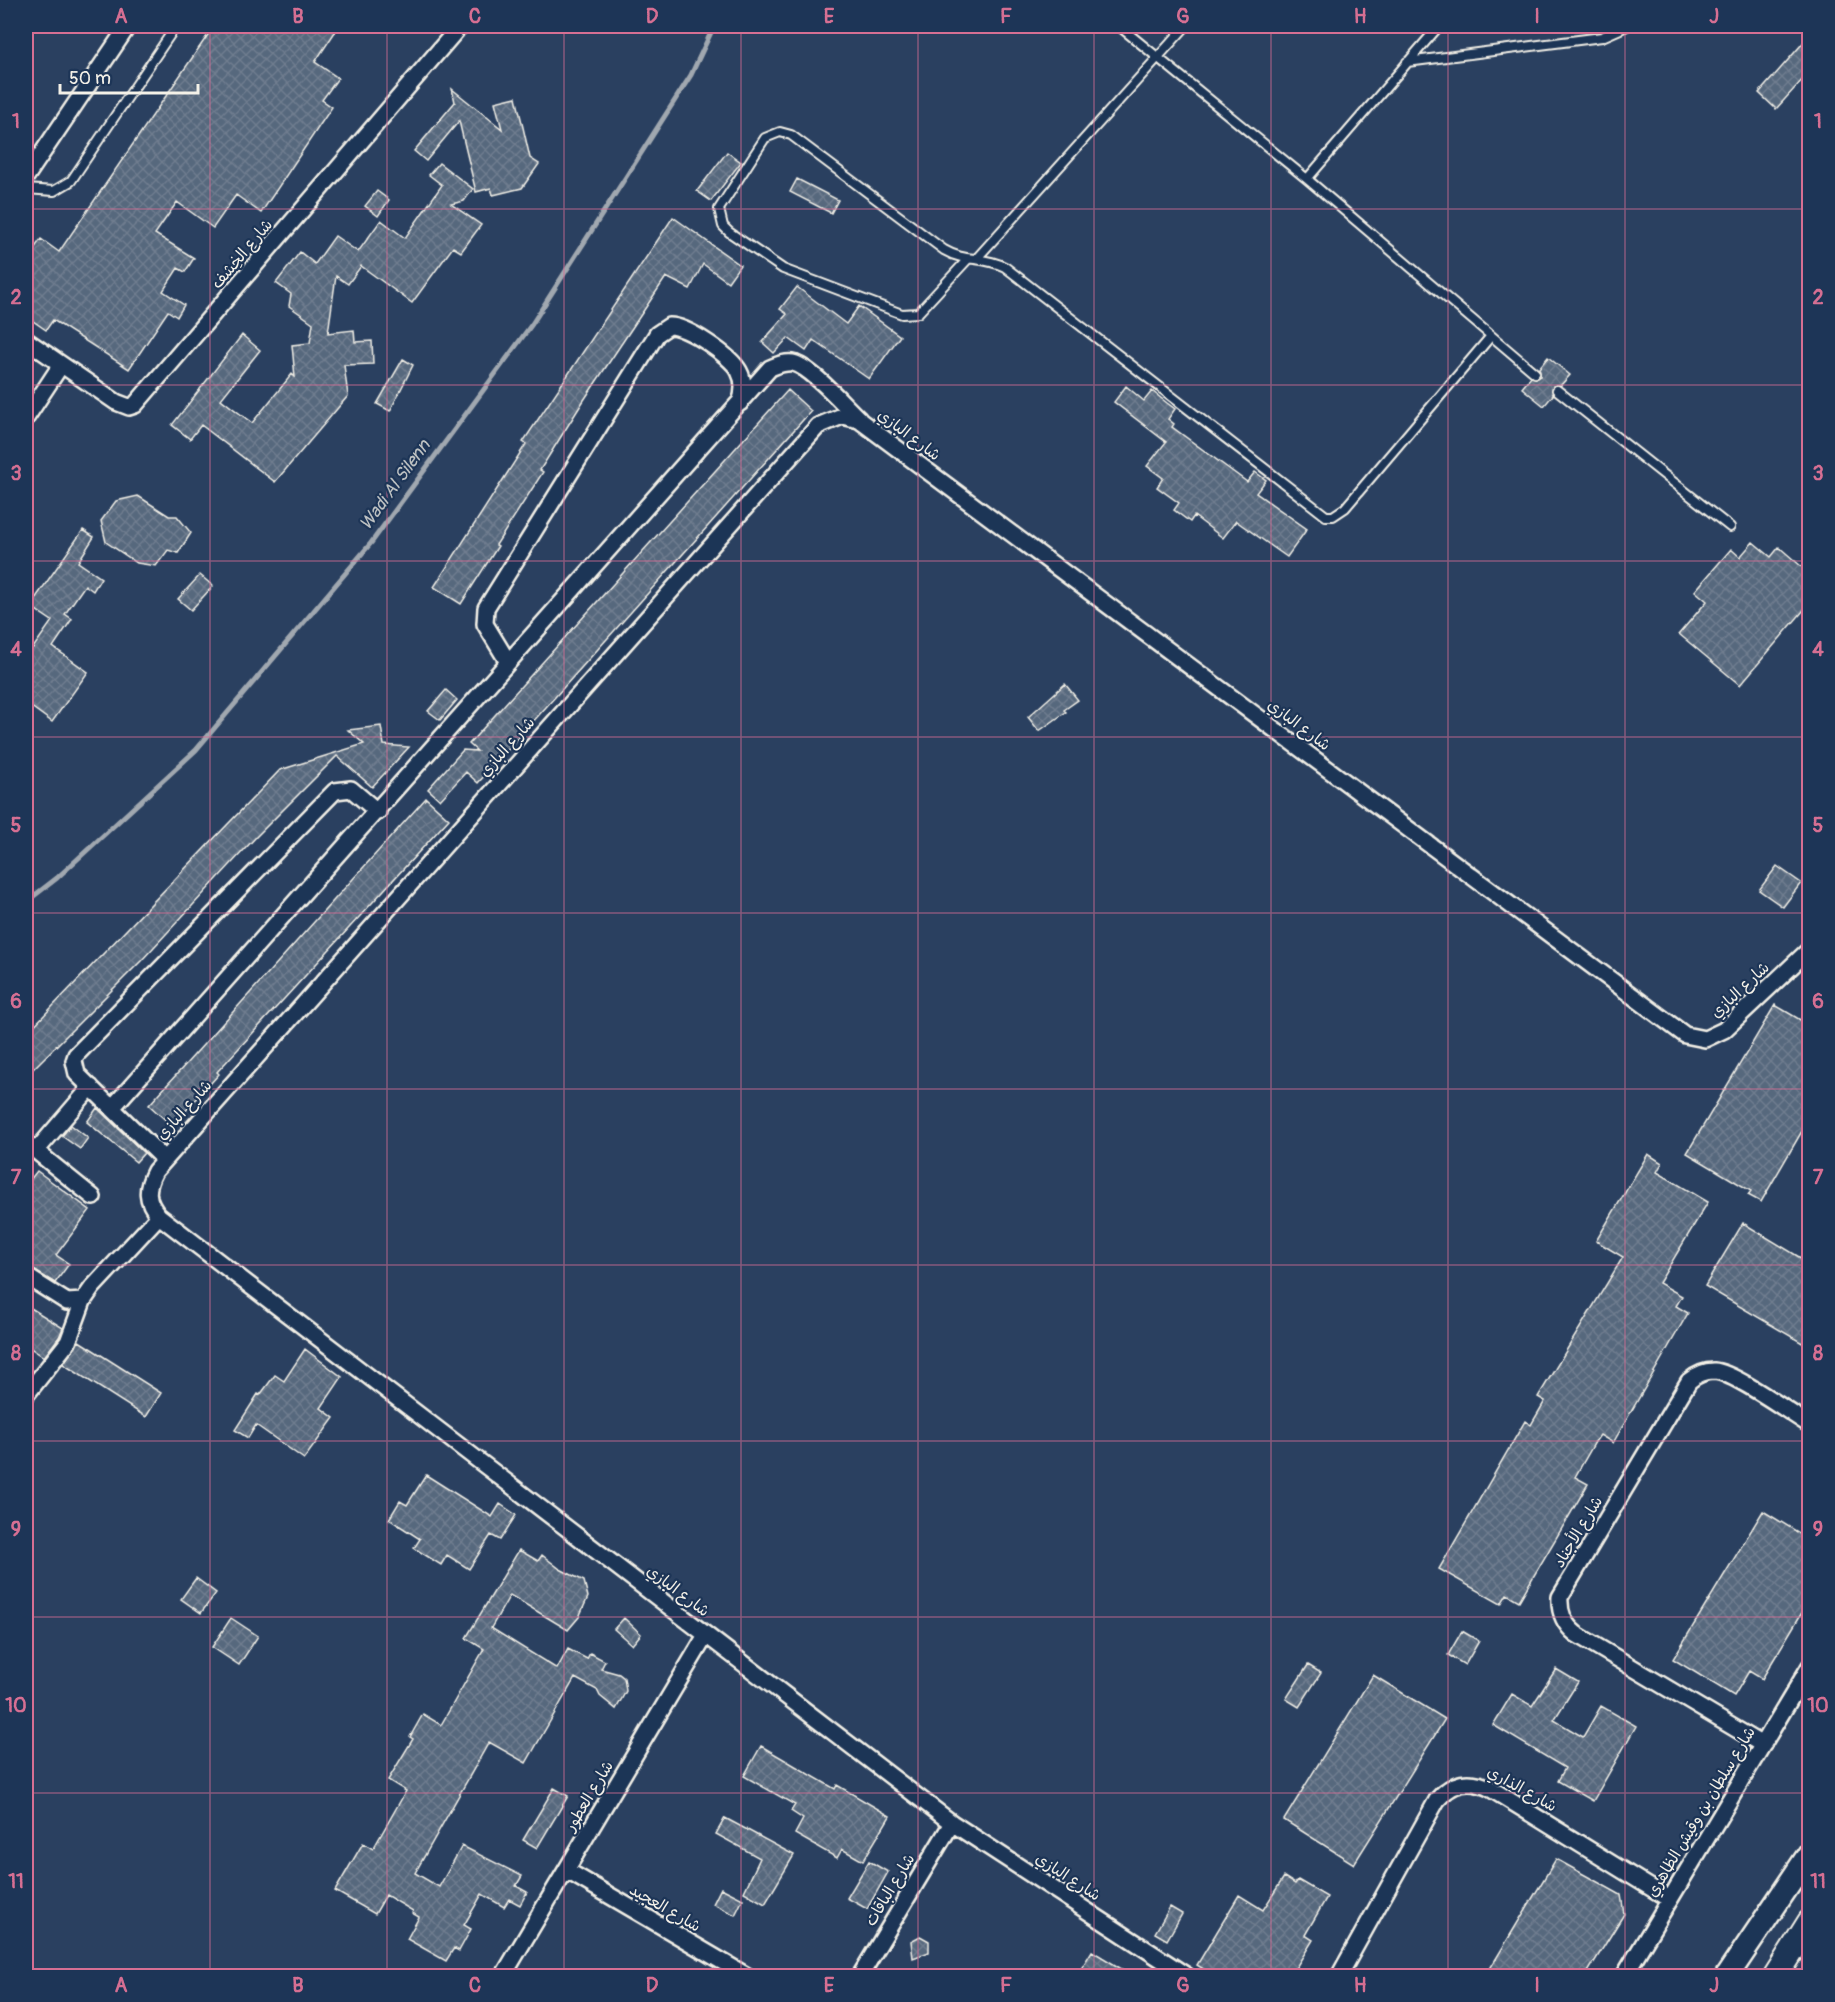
<svg xmlns="http://www.w3.org/2000/svg" width="1835" height="2002" viewBox="0 0 1835 2002" font-family="Pangolin,'Playpen Sans Arabic',sans-serif">
  <style>
    .lines { fill: none; stroke-linecap: round; stroke-linejoin: round }
    .stream { stroke: #a1a8b0; stroke-width: 5 }
    .building { fill: url(#building-cross-hatch); stroke: #f4f1e8; stroke-width: 1.5 }
    .service-casing { stroke: #f4f1e8; stroke-width: 12 }
    .minor-casing { stroke: #f4f1e8; stroke-width: 20 }
    .primary-casing { stroke: #f4f1e8; stroke-width: 27 }
    .trunk-casing { stroke: #f4f1e8; stroke-width: 28 }
    .service { stroke: #1d3557; stroke-width: 8 }
    .minor { stroke: #1d3557; stroke-width: 15 }
    .primary { stroke: #1d3557; stroke-width: 22 }
    .trunk { stroke: #1d3557; stroke-width: 24 }
    .grid { fill: none; stroke: #d66f93; stroke-width: 1.5; stroke-opacity: 0.55 }
    .labels { text-anchor: middle; dominant-baseline: central; stroke-width: 4.5; stroke-linejoin: round; paint-order: stroke }
    .street-label { font-size: 16px; fill: #f4f1e8; stroke: #1d3557 }
    .water-label { font-size: 18px; font-style: italic; fill: #bdc1c2; stroke: #1d3557 }
    .neatline { fill: none; stroke: #d66f93; stroke-width: 2 }
    .grid-label { font-size: 20px; text-anchor: middle; font-weight: bold; fill: #d66f93 }
  </style>
  <defs>
    <pattern id="building-cross-hatch" width="8" height="8" patternUnits="userSpaceOnUse" patternTransform="scale(1.5)"><rect width="8" height="8" fill="#56677d"/><path d="M0 0l8 8M0 8l8-8" fill="none" stroke="#6f7d8f"/></pattern>
  </defs>
  <rect width="100%" height="100%" fill="#2a4060"/>
  <filter id="ink" filterUnits="userSpaceOnUse"><feTurbulence type="fractalNoise" baseFrequency=".0167" numOctaves="2"/><feDisplacementMap in="SourceGraphic" scale="12" xChannelSelector="R" yChannelSelector="G"/><feConvolveMatrix kernelMatrix="1 2 1 2 8 2 1 2 1" color-interpolation-filters="sRGB"/></filter>
  <g filter="url(#ink)">
    <g class="lines">
      <path class="stream" d="M26,902l31,-24 139,-128 175,-207 161,-219 159,-249 23,-49"/>
    </g>
    <path class="building" d="M214,26h125l-24,36 23,16 -16,22 10,7 -71,106 -25,-18 -23,33 -36,-26 -22,32 39,24 -9,14 -7,-4 -15,23 21,14 -7,12 -9,-6 -39,58 -76,-49 -7,10 -20,-14v-66l5,3 10,-14 18,13z
      M1809,36v49l-6,-6 -27,30 -17,-16z
      M452,89l50,40 -7,-27 21,-5 14,61 9,6 -17,24 -29,7 -2,-7 -15,4 -17,-71 -33,40 -12,-10 41,-49z
      M727,152l14,10 -30,39 -14,-10z
      M439,163l34,26 -9,12 -13,3 30,21 -20,27 -8,-5 -41,56 -51,-37 -13,18 -12,-8 -8,57 26,-3 1,12 17,-1 1,23 -29,1 4,31 -73,86 -74,-57 -11,14 -18,-14 70,-90 18,15 -39,49 31,24 40,-49 3,3 -3,-32 18,-2 3,-20 -24,-17 2,-12 -15,-11 24,-31 15,12 20,-28 23,16 23,-32 24,18 37,-53 -13,-10z
      M797,179l41,21 -7,13 -41,-21z
      M377,191l12,9 -11,16 -13,-10z
      M673,217l67,48 -12,17 -25,-18 -13,25 -24,-12 -82,123 -44,70 3,2 -47,73 2,1 -37,58 -27,-17 92,-143 -3,-2z
      M797,287l49,37 13,-18 41,30 -31,43 -56,-39 -7,11 -18,-13 -14,15 -12,-11 25,-28 -7,-5z
      M1548,357l22,18 -9,10 -8,1v9l-9,11 -22,-18 9,-11 9,-1 -1,-8z
      M403,359l10,6 -23,46 -13,-7z
      M1126,386l18,15 8,-10 15,12 8,6 -7,10 6,5 -2,3 75,55 8,-10 11,8 -10,13 51,36 -20,28 -51,-36 -13,17 -29,-22 -4,6 -16,-12 5,-7 -22,-16 6,-9 -16,-12 19,-24 -52,-40z
      M788,390l23,21 -333,372 -12,-11 -26,28 -12,-11 35,-39 14,1 -8,-7z
      M138,496l31,20h8l14,17 -13,20 -10,-3 -12,16 -19,-3 -31,-21 -5,-21 15,-20z
      M83,530l11,7 -16,25 23,16 -8,13 -8,-6 -20,29 7,5 -19,28 35,25 -36,50 -26,-19v-60l7,5 19,-27 -22,-15z
      M1753,542l18,15 8,-10 30,26v31l-69,81 -61,-51 28,-33 -12,-10 36,-42 9,8z
      M200,575l13,11 -22,24 -13,-11z
      M1065,684l13,16 -14,10 2,2 -27,19 -11,-14z
      M446,690l11,10 -17,20 -12,-9z
      M381,726l3,19 25,2 -37,40 -35,-31 -81,81 -115,124 -115,115v-42l254,-264 84,-26 -16,-14z
      M426,798l23,21 -232,253 2,2 -47,52 -23,-21z
      M1777,866l24,17 -18,24 -24,-17z
      M1775,1005l34,20v94l-48,83 -13,-7 3,-4 -64,-38z
      M97,1108l47,45 -8,9 -49,-40z
      M71,1125l17,13 -8,11 -18,-13z
      M1648,1154l14,9 -5,9 51,30 -49,81 23,13 -6,10 12,7 -75,130 -13,-8 -5,7 -20,35 13,7 -69,117 -12,-7 -6,10 -62,-35 86,-148 6,4 14,-24 -7,-4 85,-140 -27,-16z
      M37,1171l53,39 -34,45 13,9 -14,19 -29,-17v-81z
      M1743,1223l66,40v84l-104,-61z
      M26,1305l37,23 -4,9 -15,20 -18,-12z
      M79,1341l82,52 -15,24 -83,-53z
      M305,1349l37,28 -21,31 13,10 -30,41 -48,-34 -8,13 -13,-8 23,-36 2,1 15,-20 9,6z
      M426,1475l66,42 8,-13 16,11 -16,25 -9,-5 -22,34 -22,-14 -6,10 -27,-17 6,-9 -31,-20 11,-18 7,4z
      M1763,1511l46,28v62l-47,78 -13,-8 -15,25 -61,-37z
      M519,1550l19,11 4,-6 18,14 24,12 4,16 -9,20 -11,13 -58,-35 -19,33 66,41 11,-20 19,10 3,-6 15,8 -4,8 18,5 5,4 2,13 -10,18 -16,-13 -3,-6 -22,-12 -49,85 -37,-21 -74,131 24,14 23,-41 60,30 -6,10 11,6 -7,13 -11,-6 -5,8 -22,-13 -18,31 7,4 -12,22 -5,-3 -8,13 -39,-22 12,-22 -7,-4 1,-2 -27,-16 -11,19 -40,-23 28,-48 10,6 33,-58 -18,-11 25,-41 -3,-2 13,-23 18,11 43,-76 -18,-11z
      M196,1578l20,15 -15,20 -20,-14z
      M231,1618l27,18 -19,29 -27,-18z
      M624,1618l17,16 -9,11 -18,-16z
      M1462,1631l17,10 -14,24 -17,-10z
      M1308,1665l13,8 -22,34 -13,-8z
      M1556,1669l22,13 -24,38 29,17 18,-31 35,20 -43,75 -35,-20 7,-13 -72,-43 19,-31 20,12z
      M1373,1675l72,44 -91,145 -70,-44z
      M761,1746l74,43 2,-4 53,31 -27,45 -21,-12 -5,9 -42,-24 8,-15 -12,-8 4,-6 -51,-29z
      M554,1788l14,8 -31,52 -14,-8z
      M725,1818l69,37 -29,49 -21,-12 16,-34 -44,-24z
      M1556,1859l65,36 3,19 -39,63h-100z
      M869,1861l19,11 -21,37 -20,-11z
      M1284,1877l11,7 3,-4 29,17 -22,38 8,5 -23,37h-74l-19,-12 42,-70 24,15z
      M721,1888l22,11 -8,16 -22,-11z
      M1170,1907l12,7 -15,26 -12,-7z
      M920,1936l9,5v11l-16,6 -2,-17z
      M1092,1951l43,26h-59z"/>
    <g class="lines">
      <g class="service-casing">
        <path id="service" d="M1119,26l188,153 228,194
          M1407,62l195,-25 25,-11
          M1307,179l132,-153
          M26,189l28,2 17,-10 105,-155
          M977,258l209,-232
          M968,259l-50,54 -16,1 -119,-45 -54,-37 -6,-6 -4,-17 46,-71 15,-6 11,3 153,115c22,13 37,5 61,17l321,249h7l12,-8 146,-172
          M1557,390l173,137"/>
      </g>
      <g class="minor-casing">
        <path id="minor" d="M26,177l102,-151
          M26,340l90,62 13,5 6,-2 325,-379
          M26,418l35,-53
          M508,662l-23,-38 1,-16 171,-274 12,-8c17,-1 62,30 70,45 6,11 5,21 1,32
          M112,1108l658,-740c8,-3 14,-6 23,-5 18,4 51,42 66,56
          M26,1143l67,54
          M36,1151l55,-64
          M164,1159l-87,-85 -3,-13 2,-6 259,-264 16,-2 27,23
          M26,1276l41,26 16,-1
          M26,1395l42,-53 15,-41 9,-13 67,-72
          M1763,1745l-187,-111c-12,-10 -17,-21 -16,-37l129,-216c7,-6 15,-10 25,-10 20,1 76,42 96,54
          M566,1870l181,106
          M503,1976l203,-341
          M860,1976l92,-153
          M1187,1976l-235,-153 -793,-607c-14,-16 -13,-28 -4,-45l663,-745 24,-10 17,4 826,615 20,4 19,-9 86,-81
          M1339,1976l98,-176c15,-18 33,-22 54,-11l178,110
          M1624,1976l186,-310"/>
      </g>
      <g class="primary-casing">
        <path id="primary" d="M1727,1976l83,-123"/>
      </g>
      <g class="trunk-casing">
        <path id="trunk" d="M1776,1976l34,-54"/>
      </g>
      <use href="#service" class="service"/>
      <use href="#minor" class="minor"/>
      <use href="#primary" class="primary"/>
      <use href="#trunk" class="trunk"/>
    </g>
  </g>
  <path class="grid" d="M210,26v1950M387,26v1950M564,26v1950M741,26v1950M918,26v1950M1094,26v1950M1271,26v1950M1448,26v1950M1625,26v1950M26,209h1784M26,385h1784M26,561h1784M26,737h1784M26,913h1784M26,1089h1784M26,1265h1784M26,1441h1784M26,1617h1784M26,1793h1784"/>
  <g class="labels">
    <g class="street-label">
      <text transform="translate(242 254) rotate(-50)">شارع الخِشف</text>
      <text transform="translate(909 435) rotate(37)">شارع البازي</text>
      <text transform="translate(1299 725) rotate(37)">شارع البازي</text>
      <text transform="translate(507 747) rotate(-48)">شارع البازي</text>
      <text transform="translate(1740 990) rotate(-43)">شارع البازي</text>
      <text transform="translate(184 1110) rotate(-48)">شارع البازي</text>
      <text transform="translate(1578 1532) rotate(-59)">شارع الأجناد</text>
      <text transform="translate(678 1591) rotate(37)">شارع البازي</text>
      <text transform="translate(1522 1789) rotate(29)">شارع الذاري</text>
      <text transform="translate(589 1796) rotate(-59)">شارع العطور</text>
      <text transform="translate(1701 1812) rotate(-59)">شارع سلطان بن وقيش الظاهري</text>
      <text transform="translate(1068 1877) rotate(33)">شارع البازي</text>
      <text transform="translate(890 1890) rotate(-59)">شارع الباقات</text>
      <text transform="translate(665 1908) rotate(30)">شارع العجيد</text>
    </g>
    <g class="water-label">
      <text transform="translate(395 485) rotate(-54)">Wadi Al Silenn</text>
    </g>
  </g>
  <rect width="1835" height="2002" fill="none" stroke="#1d3557" stroke-width="66"/>
  <path d="M60 84v9h138v-9" fill="none" stroke="#f4f1e8" stroke-width="3"/>
  <text x="69" y="84" font-size="18" fill="#f4f1e8" stroke="#1d3557" stroke-width="4.5" paint-order="stroke">50 m</text>
  <rect x="33" y="33" width="1769" height="1936" class="neatline"/>
  <g class="grid-label">
    <text x="121" y="23">A</text>
    <text x="298" y="23">B</text>
    <text x="475" y="23">C</text>
    <text x="652" y="23">D</text>
    <text x="829" y="23">E</text>
    <text x="1006" y="23">F</text>
    <text x="1183" y="23">G</text>
    <text x="1360" y="23">H</text>
    <text x="1537" y="23">I</text>
    <text x="1714" y="23">J</text>
    <text x="16" y="128">1</text>
    <text x="1818" y="128">1</text>
    <text x="16" y="304">2</text>
    <text x="1818" y="304">2</text>
    <text x="16" y="480">3</text>
    <text x="1818" y="480">3</text>
    <text x="16" y="656">4</text>
    <text x="1818" y="656">4</text>
    <text x="16" y="832">5</text>
    <text x="1818" y="832">5</text>
    <text x="16" y="1008">6</text>
    <text x="1818" y="1008">6</text>
    <text x="16" y="1184">7</text>
    <text x="1818" y="1184">7</text>
    <text x="16" y="1360">8</text>
    <text x="1818" y="1360">8</text>
    <text x="16" y="1536">9</text>
    <text x="1818" y="1536">9</text>
    <text x="16" y="1712">10</text>
    <text x="1818" y="1712">10</text>
    <text x="16" y="1888">11</text>
    <text x="1818" y="1888">11</text>
    <text x="121" y="1992">A</text>
    <text x="298" y="1992">B</text>
    <text x="475" y="1992">C</text>
    <text x="652" y="1992">D</text>
    <text x="829" y="1992">E</text>
    <text x="1006" y="1992">F</text>
    <text x="1183" y="1992">G</text>
    <text x="1360" y="1992">H</text>
    <text x="1537" y="1992">I</text>
    <text x="1714" y="1992">J</text>
  </g>
</svg>
